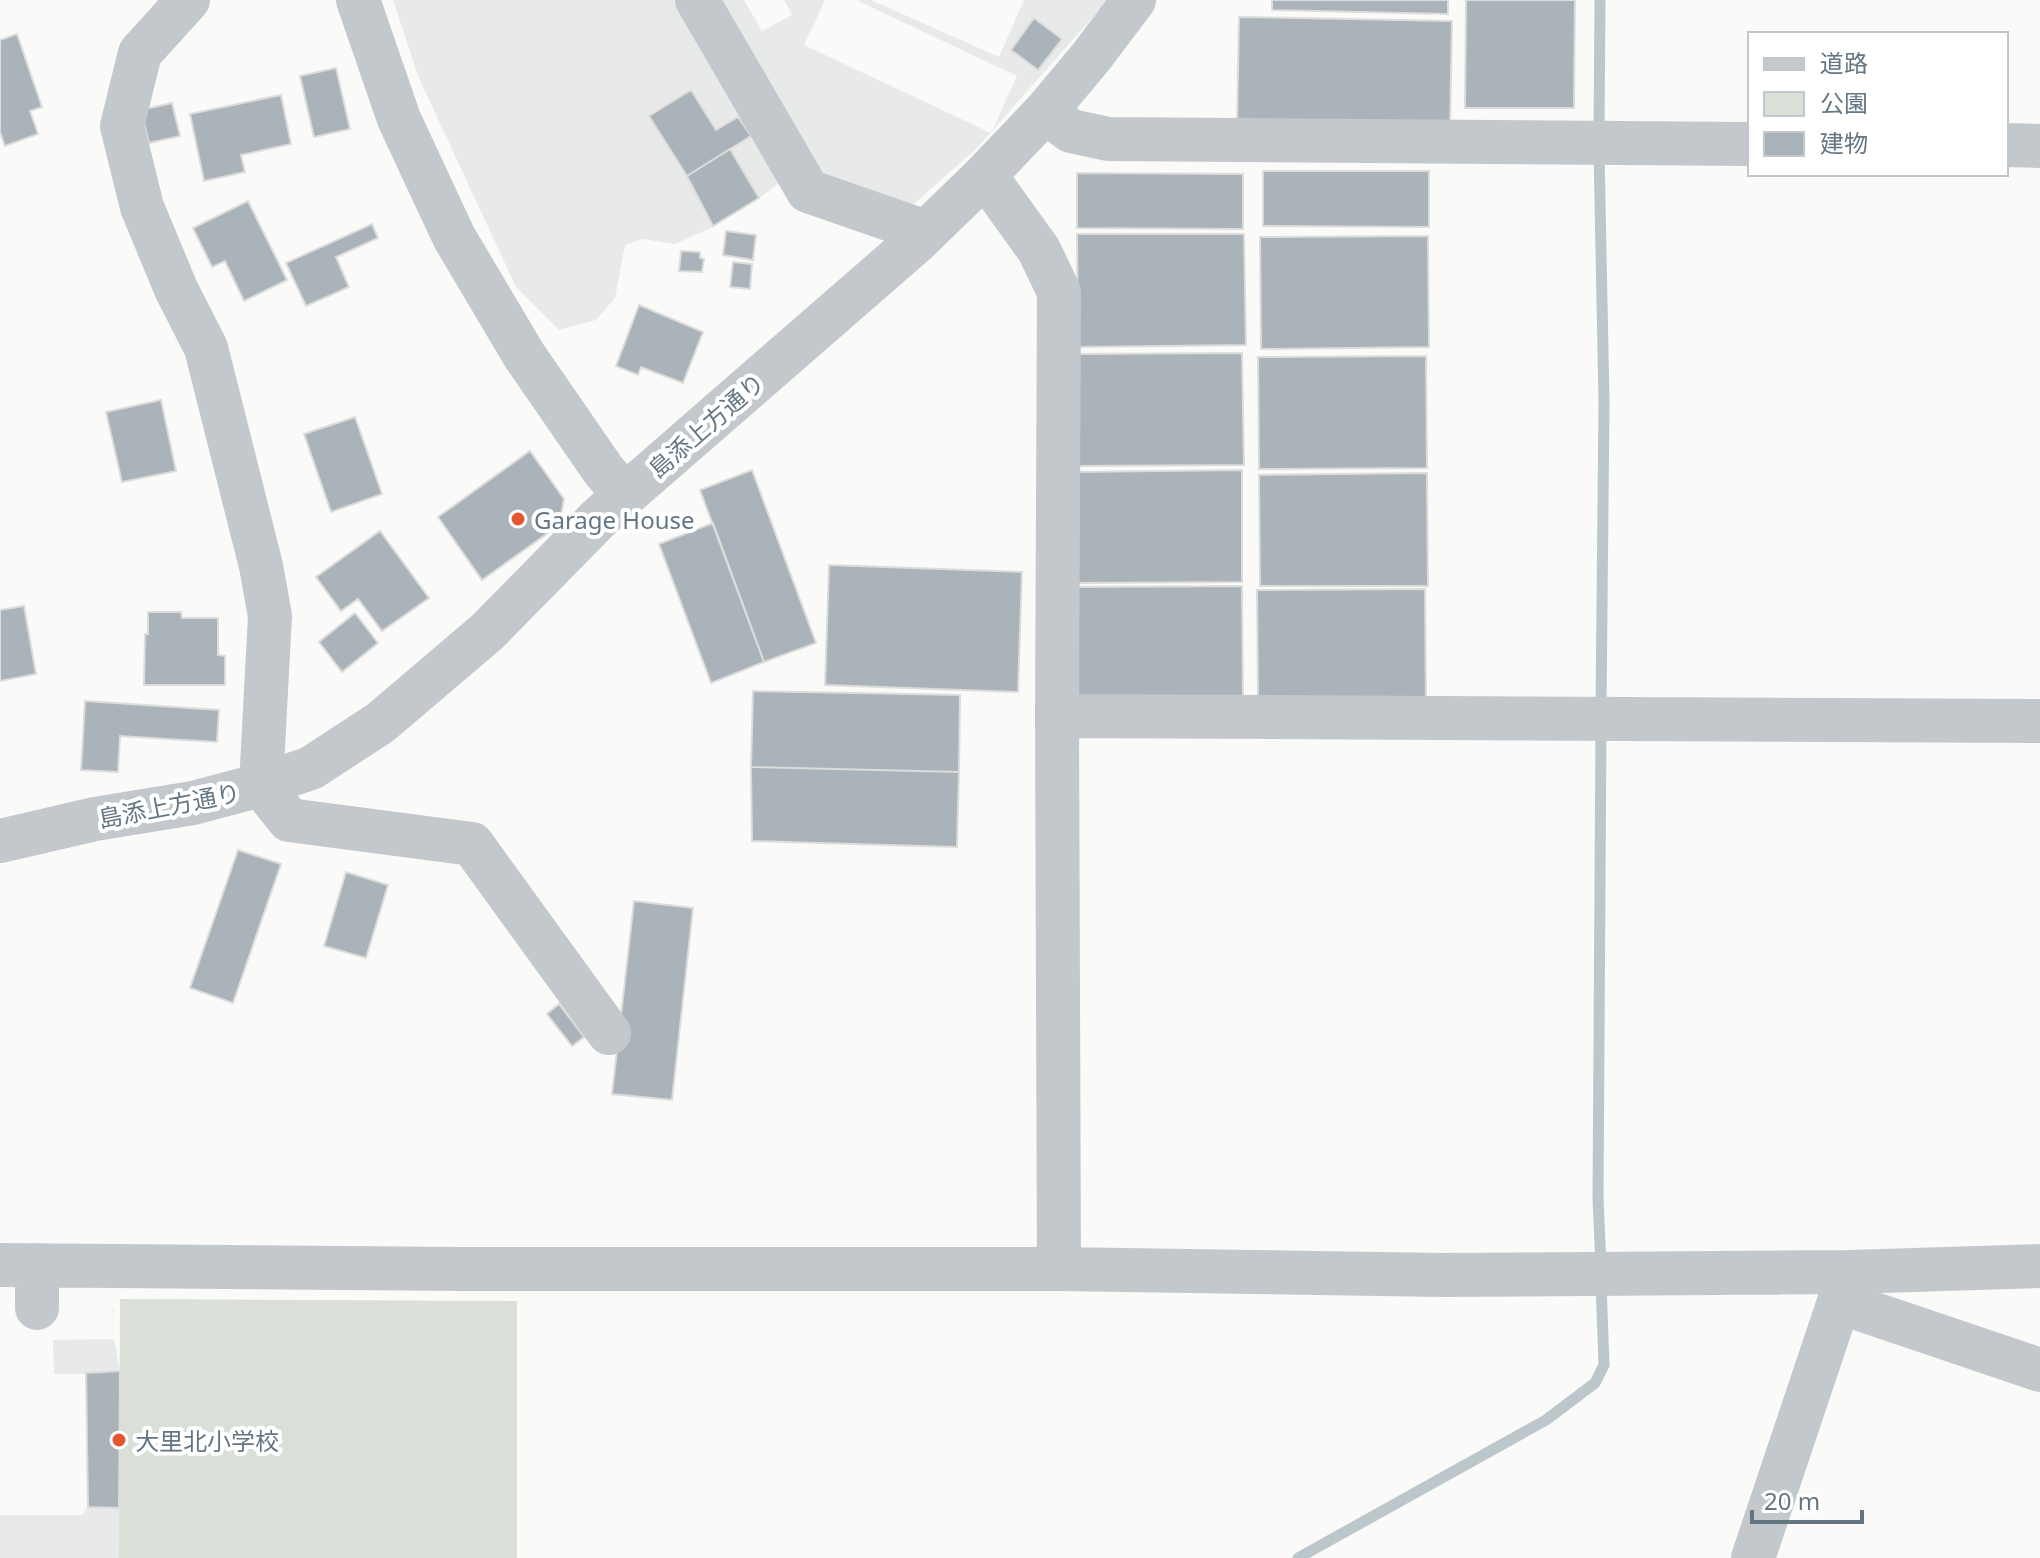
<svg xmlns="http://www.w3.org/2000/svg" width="2040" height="1558" viewBox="0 0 2040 1558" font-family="'Noto Sans','Noto Sans JP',sans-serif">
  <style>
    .built { fill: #e8e9e9; fill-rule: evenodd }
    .green { fill: #dadfd7 }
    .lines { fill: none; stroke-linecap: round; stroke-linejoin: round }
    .stream { stroke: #bbc7cb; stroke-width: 11 }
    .building { fill: #aab3b9; stroke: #dcdcda; stroke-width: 2 }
    .minor { stroke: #c3c8cc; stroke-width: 44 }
    .poi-dot { fill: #e4572e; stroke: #fff; stroke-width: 3 }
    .labels { text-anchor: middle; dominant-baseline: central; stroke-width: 8; stroke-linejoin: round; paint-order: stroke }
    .street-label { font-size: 24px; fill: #657683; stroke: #fff }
    .poi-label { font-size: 24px; fill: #657683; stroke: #fff; text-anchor: start }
  </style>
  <rect width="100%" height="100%" fill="#fafaf8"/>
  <path class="built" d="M393,0h351l18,31 30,-16 -8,-15h41l-21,45 187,88 26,-57 -161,-76h15l128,57 25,-57h84l-132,149 -68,60 -85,-31 -12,-17 -52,37 -46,29 -38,17 -32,-5 -18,6 -10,53 -19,22 -37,10 -43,-43 -98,-211zM1035,18l27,21 -24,31 -27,-20zM691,90l25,40 22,-13 12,19 -20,13 29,49 -45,28 -27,-50 -38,-60z
    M0,1308h114v31l6,32 -1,187h-119v-43h82l5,-7 -1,-134h-32l-1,-34 61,-1 -1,-31zM86,1374l32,134 -30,-1z"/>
  <path class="green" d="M120,1299l397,2v257h-398z"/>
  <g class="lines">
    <path class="stream" d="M1599,134l1,-134
      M1599,151l5,250 -3,309
      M1601,727l-3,471 3,68
      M1298,1558l248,-138 49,-37 9,-18 -3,-82"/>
  </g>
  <path class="building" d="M1272,0h176v14l-176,-4z
    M1466,0h109l-1,108h-109z
    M1239,17l213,4 -2,109 -213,-5z
    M1034,18l28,21 -24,31 -27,-20z
    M17,34l25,73 -12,4 8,23 -33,12 -5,-14v-92z
    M336,68l14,61 -36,8 -14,-61z
    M691,90l25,40 22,-13 13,19 -64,40 -38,-60z
    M281,95l10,49 -50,11 4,17 -41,9 -14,-67z
    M172,103l8,33 -31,7 -8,-33z
    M730,149l29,49 -46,28 -26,-50z
    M1263,171h166v56l-166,-1z
    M1077,173l166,1v55l-166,-1z
    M248,201l39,79 -43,21 -19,-40 -13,6 -19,-39z
    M372,224l6,14 -42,19 13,30 -43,19 -20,-43z
    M726,231l30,4 -3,25 -30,-5z
    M1077,234h167l2,111 -168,2z
    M1428,236l1,111 -168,2 -1,-112z
    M681,251l19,1v6l4,1 -2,13 -23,-1z
    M733,262l19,2 -2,25 -20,-2z
    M639,305l64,27 -20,51 -42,-16 -3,8 -22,-9z
    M1242,353l2,112 -168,1 -1,-112z
    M1426,356l1,112 -168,1 -1,-112z
    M161,400l15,71 -54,11 -16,-70z
    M355,417l27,77 -51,18 -27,-78z
    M530,451l34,48 -5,26 -77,55 -44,-63z
    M752,470l64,173 -52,19 -64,-172z
    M1242,470v112l-167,1 -2,-111z
    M1427,473l1,113h-168l-1,-111z
    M713,523l51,139 -53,21 -52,-139z
    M380,531l49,67 -47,33 -24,-32 -17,12 -25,-34z
    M829,565l193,7 -4,120 -193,-7z
    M1242,586l1,111 -168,2 -1,-112z
    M1425,589l1,111 -168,2 -1,-112z
    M24,606l12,68 -36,7v-71z
    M148,612h33l1,6h36v37l7,1v29h-81l1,-51h3z
    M355,613l23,30 -36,29 -23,-30z
    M753,691l207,4 -1,77 -208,-5z
    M85,701l134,9 -2,32 -97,-6 -2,36 -37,-2z
    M751,767l208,5 -2,75 -205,-6z
    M238,850l43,14 -48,139 -43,-15z
    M346,872l42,13 -22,73 -42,-12z
    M634,901l59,7 -21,192 -60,-6z
    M559,1004l25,33 -12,9 -25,-32z
    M120,1371l-1,137 -31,-1 -2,-134z"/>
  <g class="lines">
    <path class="minor" d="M188,0l-48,53 -18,73 20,81 34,82 30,59 55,218 9,50 -9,169 28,35 183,24 137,189
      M358,0l41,119 55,118 70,118 80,116 21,24
      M697,0l111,191 118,41
      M1045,112l26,19 37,8 642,5
      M2006,145l34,1
      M985,175l54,75 20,42 -2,424 2,553
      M1057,716l983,5
      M0,841l95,-22 98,-16 68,-18 50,-17 69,-45 107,-91 113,-115 316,-275 69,-67 60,-63 46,-55 43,-57
      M0,1265l461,4h598l383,6 407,-3 191,-6
      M37,1265v43
      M1839,1302l201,68
      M1753,1558l96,-286"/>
  </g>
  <g class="poi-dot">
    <circle cx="518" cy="519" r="8"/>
    <circle cx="119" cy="1440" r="8"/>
  </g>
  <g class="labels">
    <g class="street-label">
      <text transform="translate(706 425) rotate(-41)">島添上方通り</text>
      <text transform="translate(169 805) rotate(-11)">島添上方通り</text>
    </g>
    <g class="poi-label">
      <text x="534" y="519">Garage House</text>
      <text x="135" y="1440">大里北小学校</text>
    </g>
  </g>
  <rect x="1748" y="32" width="260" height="144" fill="#ffffff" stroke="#c1c8cd" stroke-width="2"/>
  <rect x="1764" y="58" width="40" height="12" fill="#c3c8cc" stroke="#c1c8cd" stroke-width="2"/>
  <text x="1820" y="72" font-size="24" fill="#657683">道路</text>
  <rect x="1764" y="92" width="40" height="24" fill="#dadfd7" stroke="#c1c8cd" stroke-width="2"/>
  <text x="1820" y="112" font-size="24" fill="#657683">公園</text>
  <rect x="1764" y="132" width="40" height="24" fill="#aab3b9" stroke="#c1c8cd" stroke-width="2"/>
  <text x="1820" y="152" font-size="24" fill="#657683">建物</text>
  <path d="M1752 1510v12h110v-12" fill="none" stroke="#657683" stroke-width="4"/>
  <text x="1764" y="1510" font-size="24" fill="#657683" stroke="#ffffff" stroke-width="6" paint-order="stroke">20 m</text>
</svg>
